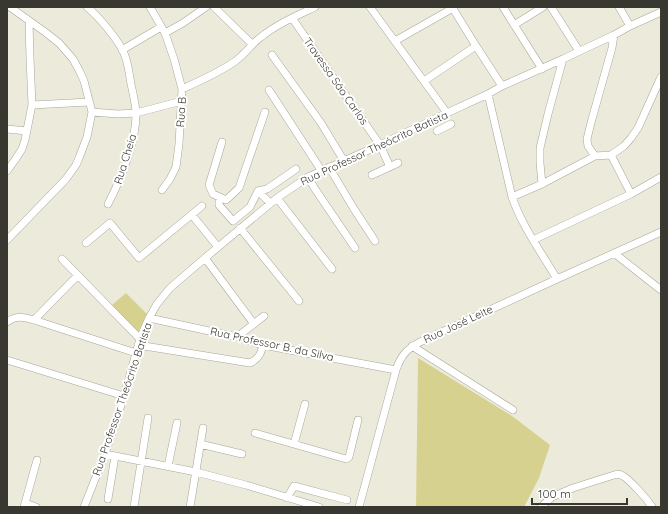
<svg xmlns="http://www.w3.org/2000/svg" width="668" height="514" viewBox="0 0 668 514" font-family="Quicksand,sans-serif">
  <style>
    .green { fill: #d7d190 }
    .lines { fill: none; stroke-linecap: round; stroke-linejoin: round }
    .minor-casing { stroke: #a7a697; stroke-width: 8 }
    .minor { stroke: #fff; stroke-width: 7 }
    .labels { text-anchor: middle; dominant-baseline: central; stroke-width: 4; stroke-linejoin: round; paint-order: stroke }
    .street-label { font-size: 11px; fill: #383831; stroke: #fff }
  </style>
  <rect width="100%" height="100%" fill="#ecebdb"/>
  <path class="green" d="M126,293l21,21 -9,19 -26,-28z
    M418,358l94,58 38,29 -11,33 -15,29h-108z"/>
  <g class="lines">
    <g class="minor-casing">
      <path id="minor" d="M87,7c12,10 27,28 35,42 6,10 7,24 9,35 2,9 4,18 5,27 1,29 -15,68 -28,93
        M150,7l15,26 9,26 8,30 -3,55 -3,23 -6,12 -8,11
        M214,7l38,37
        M370,7l77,106
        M452,7l24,39 26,40
        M503,7l39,62
        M551,7l28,44
        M619,7l11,19
        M292,18l88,127 10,22
        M514,25l29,-18
        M165,33l18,-10 23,-16
        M395,41l58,-33
        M122,50l39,-23
        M272,55l49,68 23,38
        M424,81l52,-35
        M182,89c18,-8 36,-16 52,-27 11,-7 17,-18 27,-25 16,-13 35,-21 54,-30
        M269,90l52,80
        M488,94l24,103c10,29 29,55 45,82
        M32,105l57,-3
        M92,112l26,2 18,-1 46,-12
        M7,129l20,2
        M437,131l14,-7
        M222,142l-13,43 4,9 13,6 13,-12 26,-76
        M611,155l20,39
        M595,156l-7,-10 -1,-7 5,-20 20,-71 2,-13
        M329,167l25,42 21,32
        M7,171l8,-11 7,-11 3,-9 7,-35 -2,-47 -1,-37
        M372,175l26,-12
        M308,177l7,12 40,59
        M542,184l-2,-21v-15l8,-34 15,-55
        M258,191l12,12
        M219,197v8l14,16 17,-14 8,-16 9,-2 29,-20
        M512,197l30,-13 53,-28 16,-1 13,-9 7,-8 7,-10 23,-51
        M277,198l55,71
        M192,215l26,32
        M240,228l59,73
        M7,240l59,-61 10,-14 3,-7 8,-21 5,-25 -8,-31 -4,-9 -7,-13 -14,-16 -14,-11 -35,-25
        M533,240l98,-46 30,-17
        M86,243l24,-20 29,35 63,-52
        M614,253l47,37
        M205,258l49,66
        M62,259l78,80
        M149,318l88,19 26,8 133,25
        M34,320l44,-45
        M7,322c10,-7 16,-5 27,-2l102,33
        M237,337l27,-21
        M138,345l112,18c9,-4 11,-10 13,-18
        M412,346l101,64
        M7,360l117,36
        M255,433l91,26 3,-2 9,-37
        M200,444l42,10
        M294,444l11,-40
        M105,454l91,18 50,13 73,22
        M168,466l9,-43
        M287,498l7,-12 4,1 49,13
        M108,499l7,-43
        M25,503l11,4
        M24,507l13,-47
        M84,507l21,-53 19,-58 16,-57 9,-21 8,-14 13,-16 35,-30 72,-60 31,-21 72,-32 67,-32 41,-19 14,-8 61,-27 51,-24 16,-9 31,-14
        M134,507l14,-89
        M190,507l13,-79
        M359,507l37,-137c5,-15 11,-21 24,-28l137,-63 104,-47
        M541,507l11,-10 21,-9 41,-13c3,-1 6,-1 9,1 7,4 25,24 29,31"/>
    </g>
    <use href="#minor" class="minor"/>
  </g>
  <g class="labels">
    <g class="street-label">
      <text transform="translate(336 81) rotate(55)">Travessa Sáo Carlos</text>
      <text transform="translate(181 112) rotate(-86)">Rua B</text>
      <text transform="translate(374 148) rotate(-25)">Rua Professor Theócrito Batista</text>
      <text transform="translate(125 159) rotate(-73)">Rua Cheia</text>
      <text transform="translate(458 324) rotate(-25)">Rua José Leite</text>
      <text transform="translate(272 344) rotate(12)">Rua Professor B. da Silva</text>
      <text transform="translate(122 399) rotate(-71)">Rua Professor Theócrito Batista</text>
    </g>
  </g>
  <rect width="668" height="514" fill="none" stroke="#383831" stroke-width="16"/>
  <path d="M532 498v6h95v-6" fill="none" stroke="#383831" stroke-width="2"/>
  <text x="538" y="498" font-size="12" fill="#383831" stroke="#ffffff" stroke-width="3" paint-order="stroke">100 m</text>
</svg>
